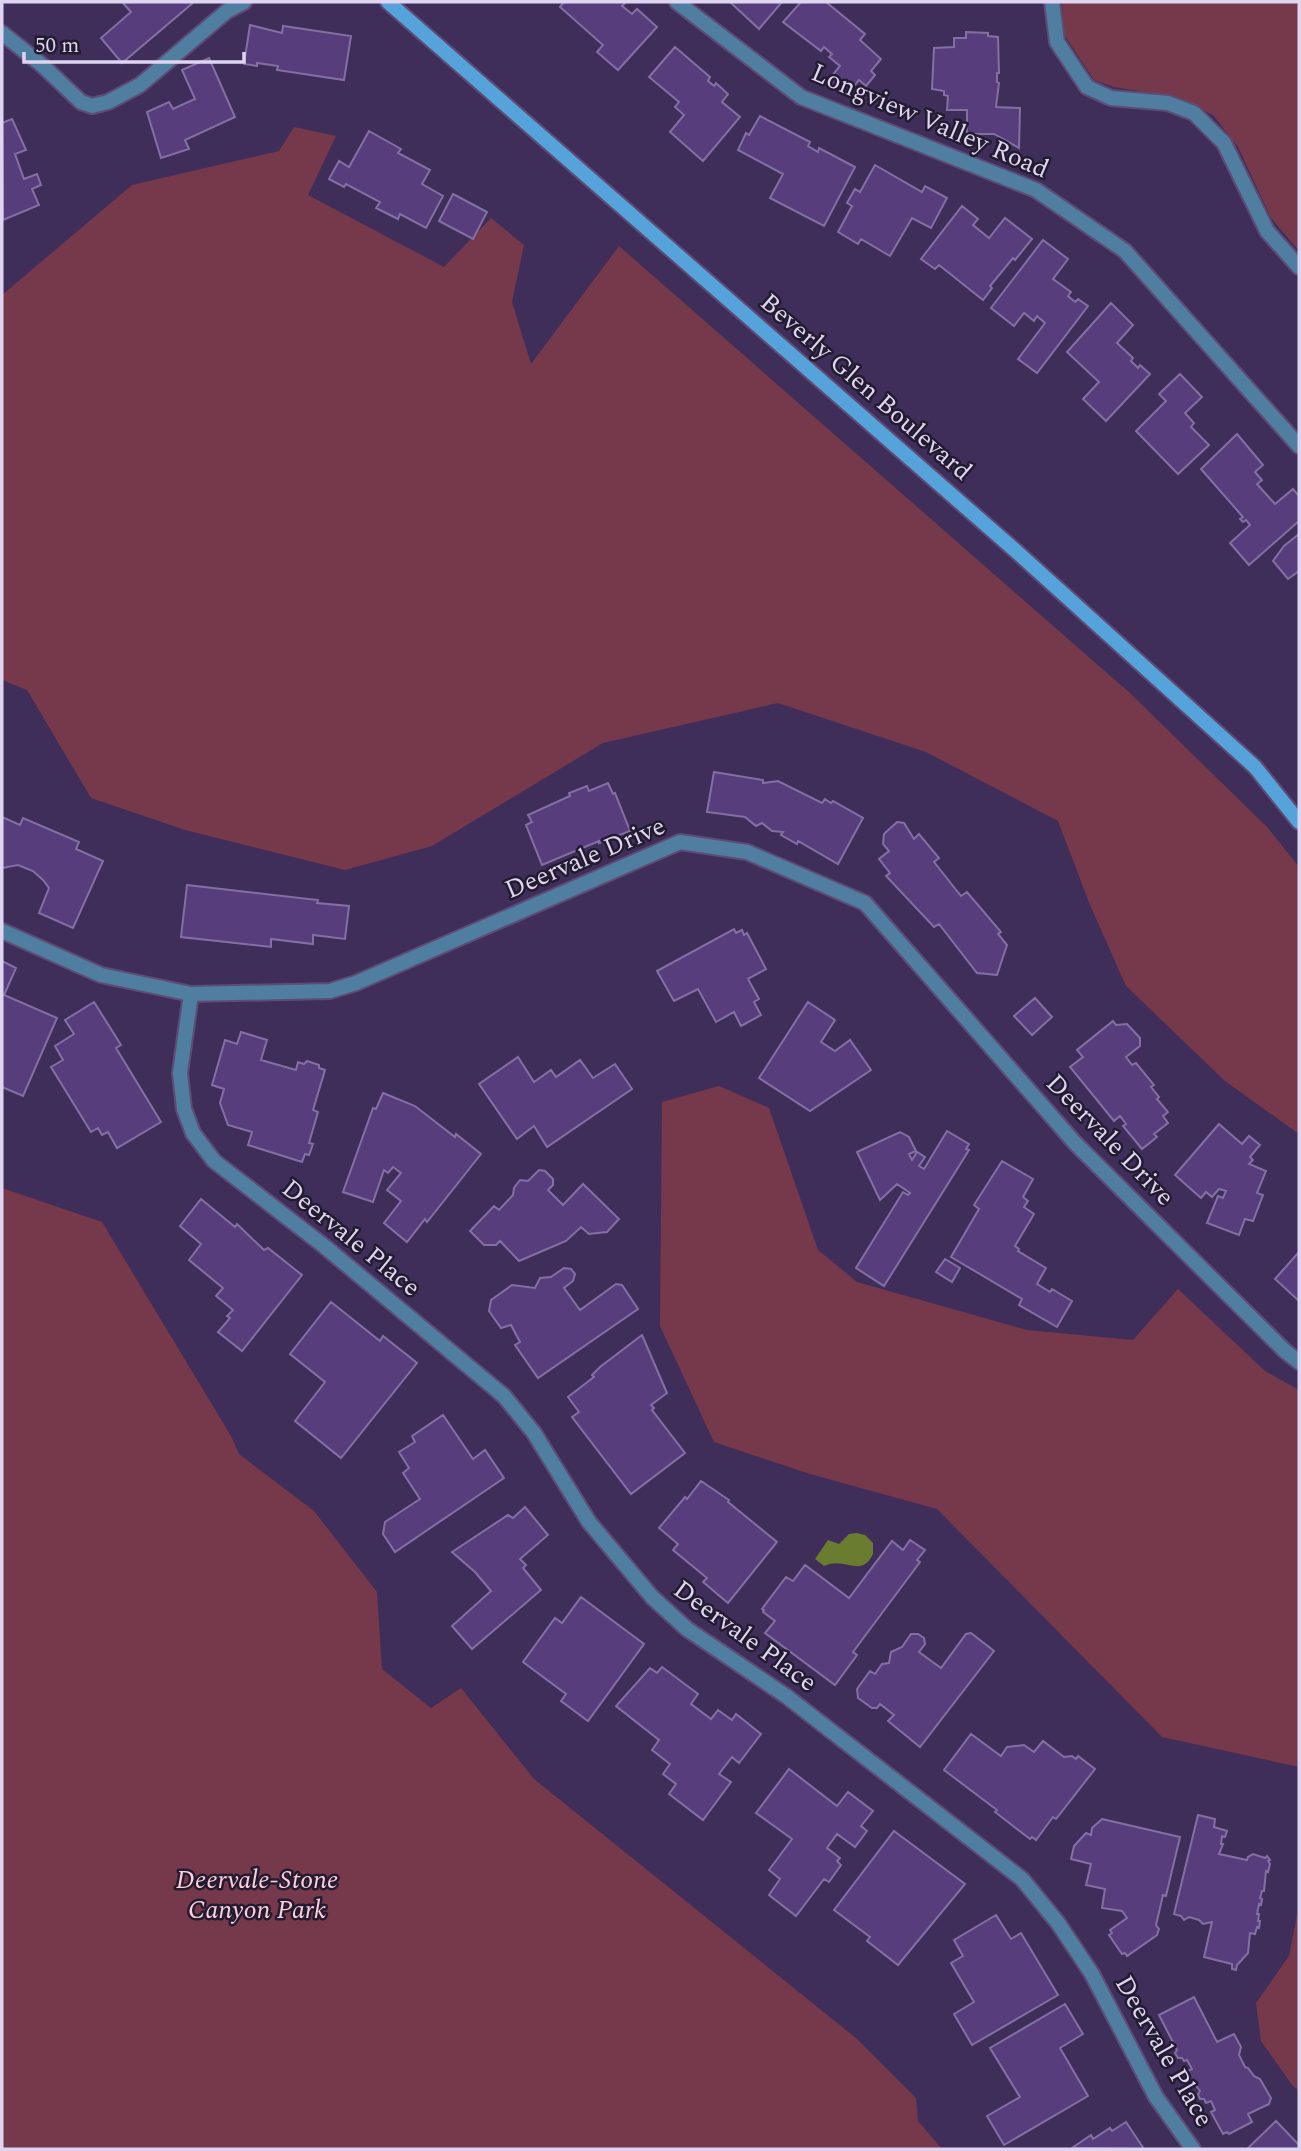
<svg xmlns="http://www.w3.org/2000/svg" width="1301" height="2151" viewBox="0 0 1301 2151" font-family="Spectral,serif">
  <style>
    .green { fill: #76384b }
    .water { fill: #697c2f }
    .building { fill: #583d7c; stroke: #8370a2; stroke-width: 2 }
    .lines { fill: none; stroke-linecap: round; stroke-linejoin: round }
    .street-casing { stroke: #5d4c75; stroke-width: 18 }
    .secondary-casing { stroke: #5d4c75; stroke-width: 18 }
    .street { stroke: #4f7ea0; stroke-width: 14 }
    .secondary { stroke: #56a3db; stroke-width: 14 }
    .labels { text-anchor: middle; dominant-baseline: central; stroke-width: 5; stroke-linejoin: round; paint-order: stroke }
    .street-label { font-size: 26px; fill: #dfd5f1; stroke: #231b2f }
    .park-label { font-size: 26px; font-style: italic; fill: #fecfdb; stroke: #231b2f }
  </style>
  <rect width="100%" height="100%" fill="#402e5a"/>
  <path class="green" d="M1062,2h237v249l-28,-33 -33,-71 -25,-32 -38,-18 -61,-10 -20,-7 -31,-47z
    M294,127l42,9 -28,59 136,72 47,-49 33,27 -12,57 19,62 88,-118 512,448 137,134 31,39v267l-74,-53 -99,-95 -36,-81 -32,-84 -132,-69 -148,-49 -175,40 -171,103 -87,24 -160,-40 -94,-32 -64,-108 -25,-10v-385l130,-110 147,-34z
    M719,1086l50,22 49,142 39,32 170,48 106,10 45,-51 87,82 34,19v377l-137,-30 -225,-228 -127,-35 -96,-32 -54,-116 2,-224z
    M2,1188l100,34 129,214 8,18 75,57 63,81 5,77 49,39 30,-20 73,91 322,259 60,60 2,23 24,28h-940z
    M1299,1905v186l-7,-6 -31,-44 -5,-38 33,-47z"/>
  <path class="water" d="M857,1533l8,2 8,8v11c-12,25 -27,2 -49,12l-9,-7 13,-19 11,4 10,-10z"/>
  <path class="building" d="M122,2h72l-72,61 -21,-25 30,-26z
    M564,2h62l-4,4 10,8 5,-5 20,18 -39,43 -21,-18 6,-7 -43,-38z
    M730,2h52l-23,27z
    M801,2h25l39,32 -5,6 21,19 -10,12 4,4 -9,11 -7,-6 -12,15 -10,-9 -3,4 -8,-7 14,-17 -11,-9 3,-3 -8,-7 -3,4 -38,-29z
    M250,25l32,8 1,-7 68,10 -7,44 -67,-10 1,-4 -21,-3v3l-13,-2z
    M966,32l22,1v3l10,1 1,36h-2v9l2,1 -3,24 24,1 -1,40 -25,-14h-27v-24h-20l1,-14 -4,-1v-4l-12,-2 2,-41 20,-1v-9h12z
    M675,47l35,30 -2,4 6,5 2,-3 12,11 -6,8 18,15 -37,44 -33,-29 14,-17 -9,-8 4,-5 -30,-25z
    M209,58l26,59 -50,23 4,9 -28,9 -14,-46 22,-10 4,7 22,-10 -13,-29z
    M760,116l50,26 -2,4 10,6 1,-4 36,19 -31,59 -54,-28 13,-24 -45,-24 8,-17 3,2z
    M12,119l14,31 -11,4 9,25 13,-5 4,11 -9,4 7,16 -36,15 -1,-97z
    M369,131l32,18 -3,4 32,17 -8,14 21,12 -17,32 -26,-14 -2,5 -22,-11 4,-6 -34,-18 -2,3 -15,-8 10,-18 10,6z
    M875,165l47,27 3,-6 22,12 -16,30 -19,-10 -22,38 -29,-17 -3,5 -20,-12 14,-26 -5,-3 8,-14 5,3z
    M453,194l34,18 -14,27 -34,-18z
    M962,206l16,13 -5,6 16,13 16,-20 27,21 -17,21 -2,-2 -23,28 2,2 -9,12 -44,-35 -4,4 -14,-10z
    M1043,240l25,19 -15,20 18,13 -3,4 7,6 3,-3 10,7 -51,67 -19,-14 27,-36 -8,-7 -3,5 -10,-8 -10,13 -23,-18z
    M1111,303l22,22 -16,18 16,15 -2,3 7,7 2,-3 10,9 -44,47 -23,-22 16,-17 -32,-30z
    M1180,374l22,23 -17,16 9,10 -3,4 18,18 -31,29 -42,-43 30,-30 -7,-7z
    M1237,434l26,31 -8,7 7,8 -5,4 18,20 18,-15 6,7v25l-50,44 -19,-22 20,-18 -4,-5 -3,2 -3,-3 3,-2 -42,-48z
    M1299,534v37l-11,8 -15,-18 11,-15z
    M714,772l49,8v3l15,-2 44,22 3,-4 6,4 2,-2 30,17 -25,46 -40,-23 -1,3 -16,-9 2,-3 -11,-1 -10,-8 -6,3 -11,-9 -38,-5z
    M608,783l5,11 2,-1 15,38 -31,12v-2l-57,24 -16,-40 6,-3 -4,-7 42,-19 -1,-3 18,-7 2,5z
    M2,817l18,8 3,-7 56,24 -3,7 27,12 -30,67 -34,-15 10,-25 -6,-8 -10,-9 -15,-6 -16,3z
    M897,822l7,1 10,16 5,-5 20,24 -5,4 27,34 6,-4 34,40 -3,2 9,11 -10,30 -20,-2 -38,-49 -5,3 -48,-51 4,-3 -11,-14 10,-8 -6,-7 1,-10z
    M187,885l131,15 -1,3 32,3 -4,33 -32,-4v9l-42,-5v8l-90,-10z
    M734,929l2,4 6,-3 2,5 3,-2 19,36 -18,10 11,20 -5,3 7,13 -20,11 -7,-14 -18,10 -18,-33 -24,12 -17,-30z
    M2,961l14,7 -12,27 53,23 -34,78 -21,-9z
    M1035,998l17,19 -20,18 -18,-19z
    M94,1002l27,43 -5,3 45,74 -44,26 -9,-16 -6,3 -4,-7 -7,4 -40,-65 12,-7 -8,-14 19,-12 -9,-14z
    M808,1002l27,18 -14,22 14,9 15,-11 21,30 -61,41 -51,-33z
    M1113,1021l3,4 11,-1 13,14v8l-14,11 6,8 4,-2 18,22 -3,2 8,10 -2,2 11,13 -5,4 5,7 -14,11 3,3 -15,12 -19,-23 3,-2 -6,-8 -6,5 -44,-54 13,-10 -6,-7z
    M241,1032l26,8 -6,20 35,10 2,-8 6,2 3,-3 12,4v3l6,2 -12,40 5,2 -9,31 4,1 -4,11 -4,-1 -3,8 -54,-17 4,-13 -24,-7 -8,-22 4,-14 -12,-4 13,-45 12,4z
    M518,1057l16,25 17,-12 5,7 24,-17 13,18 22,-14 17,25 -85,58 -13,-21 -17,13 -38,-55z
    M383,1093l32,13 40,31 1,-3 25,20 -54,68 -2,-3 -18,23 -23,-19 17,-22 -14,-11 14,-17 -8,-6 -5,6 -4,-3 -11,32 -30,-10 30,-84 3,1z
    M1219,1124l23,20 7,-8 11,9 -10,12 3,3 -4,4 17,7 -9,22 6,2 -10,26 -8,-2 -6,16 -32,-12 11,-27 5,2 3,-7 -7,-2 -7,8 -6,-5 -5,6 -26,-23z
    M947,1131l22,13 -3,5 3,1 -85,136 -28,-18 47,-76 5,3 2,-2 -13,-9 -17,16 -23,-48 43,-20 9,5 7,14 -7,3 3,6 5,-8 8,5 -6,9 5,3z
    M1002,1161l31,18 -10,18 5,4 -4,6 10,7 -19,32 4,3 -1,2 28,17 -9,16 13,8 2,-3 20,12 -15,26 -38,-22 3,-6 -71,-42 28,-48 -5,-4z
    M539,1170l6,1 8,8v6l-5,5 15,15 20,-21 36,35 -12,13 -18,2 -8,-7 -15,14 -47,20 -19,-20 -4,4h-12l-14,-14 24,-25 5,4 14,-15 1,-7 6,-8 8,1z
    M201,1199l34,28 2,-3 27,26 4,-2 34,27 -60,76 -24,-19 12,-14 -3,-2 6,-6 -17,-14 7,-8 -34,-28 12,-16 -21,-18z
    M1299,1252v49l-24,-22z
    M945,1259l15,9 -8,14 -16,-10z
    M564,1268l7,1 4,5 -2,7 -9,7 16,22 36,-26 6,1 16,24 -100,69 -23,-33 5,-3 -9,-17 -10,3 -12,-17 2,-11 21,-15 23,3 5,-10 11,-1z
    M331,1302l49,39 3,-5 34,27 -76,95 -46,-37 30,-39 -35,-28z
    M642,1335l25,58 -16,12 3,3 -2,2 33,43 -54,41 -59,-77 7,-5 -11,-15 26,-20 -2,-2 8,-8z
    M443,1415l30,44 12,-9 19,28 -109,74 -12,-18 2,-12 35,-23 -17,-26 6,-5 -10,-16 16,-10 -3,-6z
    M701,1481l28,19 -1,2 49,40 -49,61 -25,-21 4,-4 -34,-28 5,-6 -19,-16 26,-31 2,2z
    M525,1507l23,28 -28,24 6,6 -3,3 18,22 -69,59 -20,-23 39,-35 -16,-19 -23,-20 56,-37 5,3z
    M910,1540l15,10 -8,10 3,2 -67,90 4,3 -22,30 -70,-52 10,-12 -12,-9 1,-2 -2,-1 24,-32 7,4 12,-16 44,33 43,-57 11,9z
    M581,1597l63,47 -56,77 -27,-20 5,-7 -43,-32 32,-44 7,5z
    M971,1633l23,18 -74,96 -32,-26 6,-6 -14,-11 -3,4h-5l-14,-10 -1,-9 13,-18 5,3 7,-10 7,-1 2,-11 11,-5 9,-13h7l6,4 1,6 -6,8 22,16 25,-34z
    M662,1667l36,27 -7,10 20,15 7,-9 14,10 4,-6 25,20 -22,29 -7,-6 -13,17 12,8 -28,38 -34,-26 7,-10 -13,-10 7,-10 -18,-14 7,-10 -43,-34 34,-38 7,5z
    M971,1734l30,22 6,-9 17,-2 10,7 9,-11 21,16 8,-1 4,3 2,-3 17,13 -39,50 -3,-2 -17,23 -4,-3 -2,2 -35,-27 2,-2 -53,-40z
    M789,1769l48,37 11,-14 25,19 -12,15 6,5 -12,16 -18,-13 -10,14 13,10 -3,3 4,4 -12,17 -5,-3 -28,37 -27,-21 11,-16 -11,-9 23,-31 -36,-26z
    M1198,1815l17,4 -1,8 13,4 -2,6 -3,-1 -1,8h2l-4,10 28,6 1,-3 5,-3 12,4 2,-2 3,4 -2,1 2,3 -2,8 -2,-1 -2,20h-2l-2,7 2,1 -1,6 -2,-1 -2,10h2l-1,7h2l-1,7 -2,-1 -2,7 -5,-1 -2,20 -11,12 -1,5 -4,-1v-5l-28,-7 8,-35 -9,2 -4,-4 -10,-3 -5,3 -3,-4 -7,-2z
    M1102,1819l78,18 -14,59 -3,-1 -7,30 3,4 -2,6 -30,21 -2,-3 -3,1 -13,-19 3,-2 -2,-3 17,-12 -5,-7 -20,-3 3,-19 -19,-4 5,-21 -20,-5 3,-13 12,-13 5,2 1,-7z
    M894,1831l71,53 -67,81 -31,-24 3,-4 -36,-27z
    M996,1915l15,24 10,-6 37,62 -86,50 -18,-31 20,-12 -23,-39 12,-7 -9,-16z
    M1194,1997l23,45 17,-8 7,13 -2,8 6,12 3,1 6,8 6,3 11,19 -2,6 -21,10 4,8 -23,12 -2,-2 -4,2 -12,-22 4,-2 -4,-9 -5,2 -2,-4h-4l-2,-5 2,-3 -10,-13 -2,-7 4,-2 -5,-9 -3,1 -2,-3h-4l-3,-5 2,-3 -18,-35z
    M1065,2004l18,30 -23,14 28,48 -84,49 -17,-29 33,-19 -30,-49z
    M1276,2121l23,24v4h-52z
    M1126,2122l18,27 -72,-1 19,-13 2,4 17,-11 2,3z"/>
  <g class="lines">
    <g class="street-casing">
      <path id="street" d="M677,2l124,95 235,93 89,61 174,195
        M1052,2l5,40 30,45 24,11 57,5 26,10 30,30 43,88 32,36
        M2,33l40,32 39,37 11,4 16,-4 32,-17 87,-74 17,-9
        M2,931l99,44 90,19 139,-3 26,-8 324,-141 67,10 118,51 210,240 210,208 14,11
        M191,994l-11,79 4,36 9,24 21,28 110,85 180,150 30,37 55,89 63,75 35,32 99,67 236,183 36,44 34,51 64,123 37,52"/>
    </g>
    <g class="secondary-casing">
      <path id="secondary" d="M388,2l629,550 238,215 44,55"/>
    </g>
    <use href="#street" class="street"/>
    <use href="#secondary" class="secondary"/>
  </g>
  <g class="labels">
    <g class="street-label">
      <text transform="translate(930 121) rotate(23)">Longview Valley Road</text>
      <text transform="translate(866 387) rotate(41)">Beverly Glen Boulevard</text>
      <text transform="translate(585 858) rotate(-23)">Deervale Drive</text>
      <text transform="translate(1110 1140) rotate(46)">Deervale Drive</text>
      <text transform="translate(351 1238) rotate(39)">Deervale Place</text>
      <text transform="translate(745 1636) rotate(36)">Deervale Place</text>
      <text transform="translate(1164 2051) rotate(60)">Deervale Place</text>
    </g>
    <g class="park-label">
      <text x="257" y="1880">Deervale-Stone<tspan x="257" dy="30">Canyon Park</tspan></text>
    </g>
  </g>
  <rect width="1301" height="2151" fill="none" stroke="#dfd5f1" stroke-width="7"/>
  <path d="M24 52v10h220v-10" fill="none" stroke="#dfd5f1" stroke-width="3.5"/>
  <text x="35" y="52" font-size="21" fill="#dfd5f1" stroke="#231b2f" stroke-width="5" paint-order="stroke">50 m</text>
</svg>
